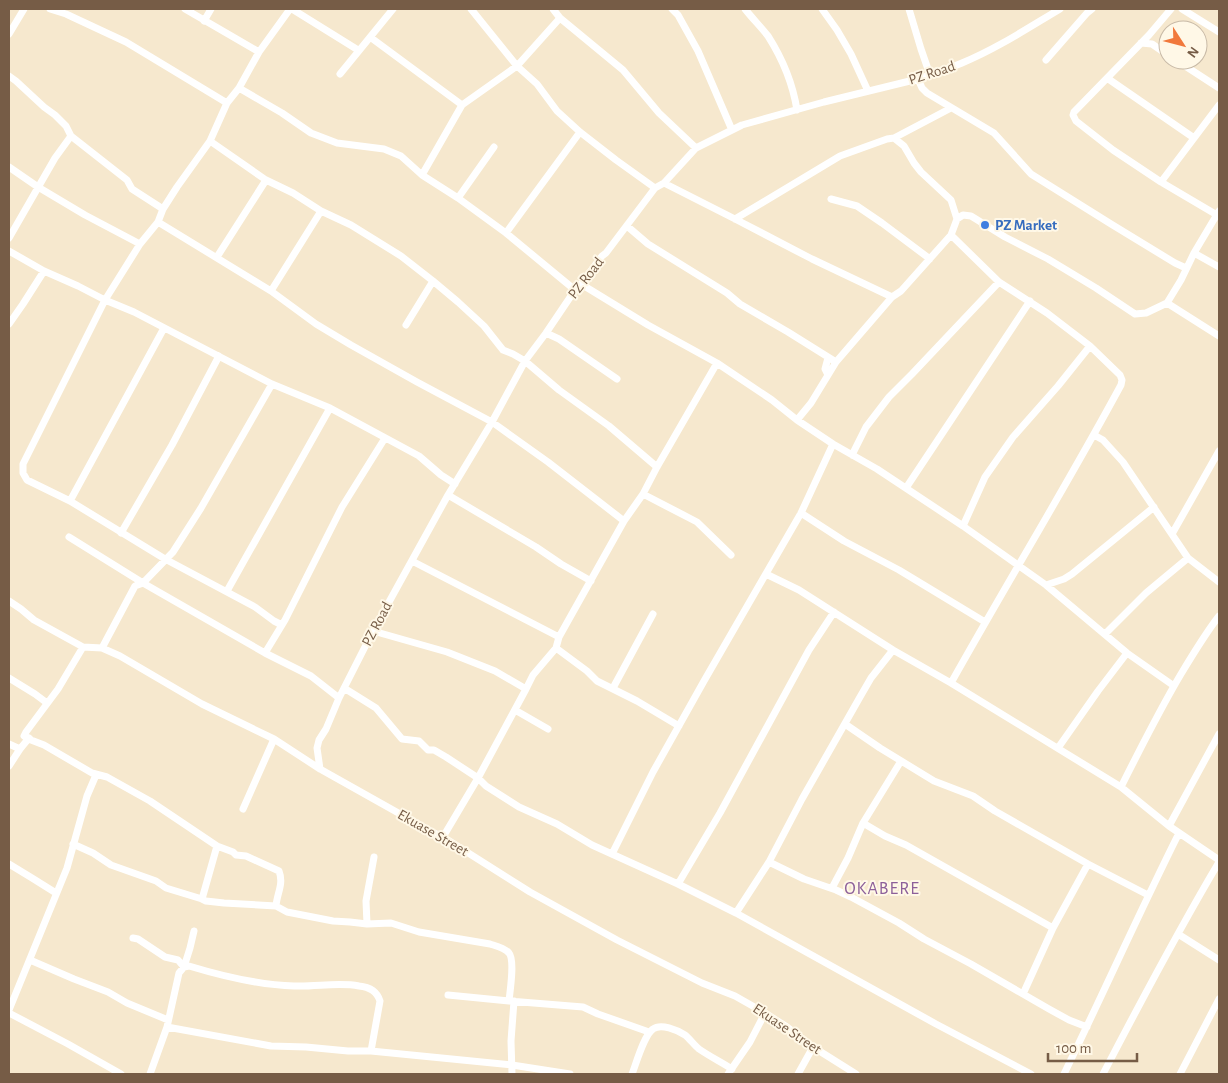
<svg xmlns="http://www.w3.org/2000/svg" width="1228" height="1083" viewBox="0 0 1228 1083" font-family="'Alegreya Sans',sans-serif">
  <style>
    .residential { fill: #f6e8ce; fill-rule: evenodd }
    .lines { fill: none; stroke-linecap: round; stroke-linejoin: round }
    .minor { stroke: #fff; stroke-width: 7 }
    .shop-dot { fill: #3f7fe0; stroke: #fff8e7; stroke-width: 2 }
    .labels { text-anchor: middle; dominant-baseline: central; stroke-width: 4; stroke-linejoin: round; paint-order: stroke }
    .street-label { font-size: 15px; fill: #765c46; stroke: #fff8e7 }
    .shop-label { font-size: 15px; font-weight: bold; fill: #366cbe; stroke: #fff8e7; text-anchor: start }
    .quarter-label { font-size: 18px; letter-spacing: 1px; fill: #8d609a; stroke: #fff8e7 }
  </style>
  <rect width="100%" height="100%" fill="#fef5e0"/>
  <path class="residential" d="M9,9h1210v1065h-1210zM1168,30h30v30h-30z"/>
  <g class="lines">
    <path class="minor" d="M50,9l16,5 60,28 101,61
      M185,9l74,43
      M292,9l66,41
      M471,9l46,57 20,18 20,27 23,21 36,28 39,28
      M553,9l7,9 63,52 36,43 37,35
      M672,9l6,6 20,36 34,79
      M745,9c7,9 16,18 23,27 14,22 25,49 29,74
      M822,9l15,21 14,24 17,37
      M909,9l12,40 9,26
      M1171,9l-22,26 -75,77 -1,3 3,6 37,29 48,32 56,33
      M1182,9l37,23
      M204,21l7,-12
      M9,34l15,-25
      M370,37l92,68
      M1141,43l11,1 16,11
      M1046,60l41,-47 5,-4
      M1176,60l43,28
      M340,74l53,-65
      M9,76l7,5 28,26 11,8 11,11 5,10 56,44 5,9 31,20
      M1107,78l87,60
      M918,79l4,9 5,5 67,40 37,41 80,50 64,39 11,5
      M239,88l43,25 29,20 26,10 47,6 17,7 21,19 36,23 48,35 69,57
      M210,141l56,39 27,13 28,18 30,14 50,31 32,25 25,21 26,24 19,24 10,4 12,7 34,29 50,36 48,41
      M9,167l29,20 47,28 55,29
      M422,175l40,-70 55,-39 43,-48
      M1161,182l58,-77
      M664,183l71,36 77,40 80,38
      M458,198l36,-51
      M831,199l26,7 25,17 48,36
      M735,219l105,-63 47,-17 7,-1 57,-30
      M957,219l6,-4 8,1 34,21 43,22 48,29 39,26 11,-1 21,-10 14,-23 13,-27 25,-42
      M158,222l113,69 45,33 35,21 66,37 75,40 56,40 76,59
      M627,226l21,18 79,49 13,11 48,28 48,30
      M506,233l74,-101
      M951,235l48,47 48,31 43,33 30,29 2,5 -1,5c-54,100 -114,198 -170,298
      M9,238l46,-80 16,-22
      M9,251l35,20 34,15 27,14 29,12 138,72 58,24 89,48 22,19 14,9
      M1194,253l25,14
      M217,257l49,-77
      M581,284l67,41 69,38 55,37 25,20 36,24 44,25 86,57 83,59 81,68 47,33
      M271,291l50,-80
      M1167,303l52,33
      M9,324l14,-20 21,-33
      M406,325l27,-44
      M546,333l13,6 58,40
      M828,358l-3,11 3,6
      M797,420l14,-17 25,-41 56,-65 9,-6 50,-56 6,-16 -6,-19 -30,-28 -7,-9 -10,-17 -10,-8
      M1094,435l9,5 20,22 65,96 31,24
      M852,455l14,-28 23,-30 23,-23 87,-92
      M906,488l124,-187
      M643,494l54,28 34,33
      M448,495l88,52 25,17 30,17
      M70,501l94,-173
      M801,513l43,28 55,29 86,52
      M963,526l22,-49 28,-40 45,-51 32,-40
      M121,533l51,-88 47,-89
      M1172,534l47,-83
      M69,537l74,46 122,70 46,23 28,22
      M412,561l147,76
      M766,574l33,16 94,60 58,33 170,104 48,39 50,34
      M1046,585l18,-6 8,-5 82,-67
      M227,591l103,-183
      M9,601l12,8 13,11 49,27 19,1 18,8 82,48 72,35 46,30 114,64 9,4 87,55 87,48 85,43 33,13 30,17 22,14 26,20 43,27
      M282,625l-8,-4 -19,-14 -90,-48 -95,-58 -43,-21 -4,-7v-9l82,-164 35,-56 18,-22 5,-13 14,-22 33,-46 17,-38 12,-15 20,-36 31,-43
      M373,631l74,21 48,19 31,18
      M1105,634l41,-41 42,-35
      M83,647l-25,42 -32,43 -2,4 5,2 2,2 13,5 48,28 15,4 43,24 67,45 16,6 3,3 10,1 33,15c5,13 -2,22 -3,35l11,6 46,9 17,1 17,2 24,-1 28,9 71,12c6,2 15,4 19,9 6,7 1,38 0,48
      M102,648l33,-62 8,-3 30,-31 28,-44 71,-124
      M556,648l31,23 10,10 40,20 42,25
      M265,653l20,-33 57,-113 43,-69
      M9,678l26,16 12,9
      M344,688l32,20 26,31 17,2 9,9h6l12,7 32,21 8,8 33,21 38,17 35,21 86,39 58,29 200,111 95,50
      M613,688l40,-74
      M515,710l33,19
      M845,724l35,24 54,33 39,15 22,15 93,53 60,31
      M9,744l11,5
      M1058,748l40,-57 29,-38
      M9,766l11,-17 9,-11
      M320,769l-3,-21 2,-8 7,-11 13,-31 34,-67 75,-136 44,-73 33,-61 21,-28 29,-43 6,-6 21,-28 4,-3 49,-65 9,-5 32,-35 46,-23 82,-23 94,-23c15,-5 30,-10 44,-16 34,-14 66,-35 98,-54
      M1121,787c19,-38 38,-76 60,-113 12,-20 24,-40 38,-58
      M243,809l31,-70
      M863,823l22,13 21,9 147,83
      M1169,826l50,-92
      M443,837l35,-59 48,-89 7,-14 23,-27 3,-11 65,-116 19,-27 14,-27 60,-104
      M73,844l20,9 18,12 45,16 10,7 36,11
      M217,846l-15,53 4,2 18,2 52,3
      M612,854l41,-82 51,-91 97,-168 32,-69
      M769,862l35,17 32,11 15,7 48,26 25,16 47,25 78,45 20,11 18,7
      M9,864l23,14 24,15
      M678,884l42,-71 89,-163 25,-38
      M832,888l16,-30 15,-35 38,-62
      M736,913l33,-51 33,-63 58,-102 11,-19 22,-28
      M367,924l-1,-23 8,-44
      M1178,934l41,26
      M133,938l5,1 27,18 13,3 6,7 6,-19 4,-17
      M30,960l44,19 34,13 19,11 41,17
      M1023,994l30,-66 35,-64
      M448,995l61,6 74,6 15,7 51,18
      M9,1010l58,-142 20,-72 9,-21
      M9,1013l59,31 53,30
      M167,1027l104,19 35,1 42,4h23l141,14 58,9
      M150,1074l17,-47 12,-54 5,-6 5,-1c33,10 69,19 105,20 22,1 44,-4 65,0 10,1 18,5 21,15l-9,50
      M512,1074l-1,-33 3,-40
      M632,1074c4,-10 12,-39 21,-45 8,-6 24,1 32,6 5,4 9,10 14,14 10,7 22,13 33,20
      M728,1074l22,-32 15,-29
      M798,1074l15,-27
      M1064,1074c39,-80 75,-161 115,-241
      M1103,1074c37,-71 75,-143 116,-212
      M1180,1074l39,-75"/>
  </g>
  <circle class="shop-dot" cx="985" cy="225" r="5"/>
  <g class="labels">
    <g class="street-label">
      <text transform="translate(932 73) rotate(-18)">PZ Road</text>
      <text transform="translate(586 278) rotate(-52)">PZ Road</text>
      <text transform="translate(377 624) rotate(-62)">PZ Road</text>
      <text transform="translate(433 833) rotate(30)">Ekuase Street</text>
      <text transform="translate(787 1029) rotate(34)">Ekuase Street</text>
    </g>
    <g class="shop-label">
      <text x="995" y="225">PZ Market</text>
    </g>
    <g class="quarter-label">
      <text x="882" y="889">OKABERE</text>
    </g>
  </g>
  <rect width="1228" height="1083" fill="none" stroke="#765c46" stroke-width="20"/>
  <g transform="translate(1183 45) rotate(126)"><circle r="24" fill="#fff8e7" stroke="#c8baa7"/>
  <path d="M0-4L9 19L0 12L-9 19Z" fill="#f1793c"/>
  <text y="-8" font-size="14" font-weight="bold" text-anchor="middle" fill="#765c46">N</text>
  </g>
  <path d="M1048 1053v8h89v-8" fill="none" stroke="#765c46" stroke-width="2.5"/>
  <text x="1056" y="1053" font-size="15" fill="#765c46" stroke="#fff8e7" stroke-width="4" paint-order="stroke">100 m</text>
</svg>
